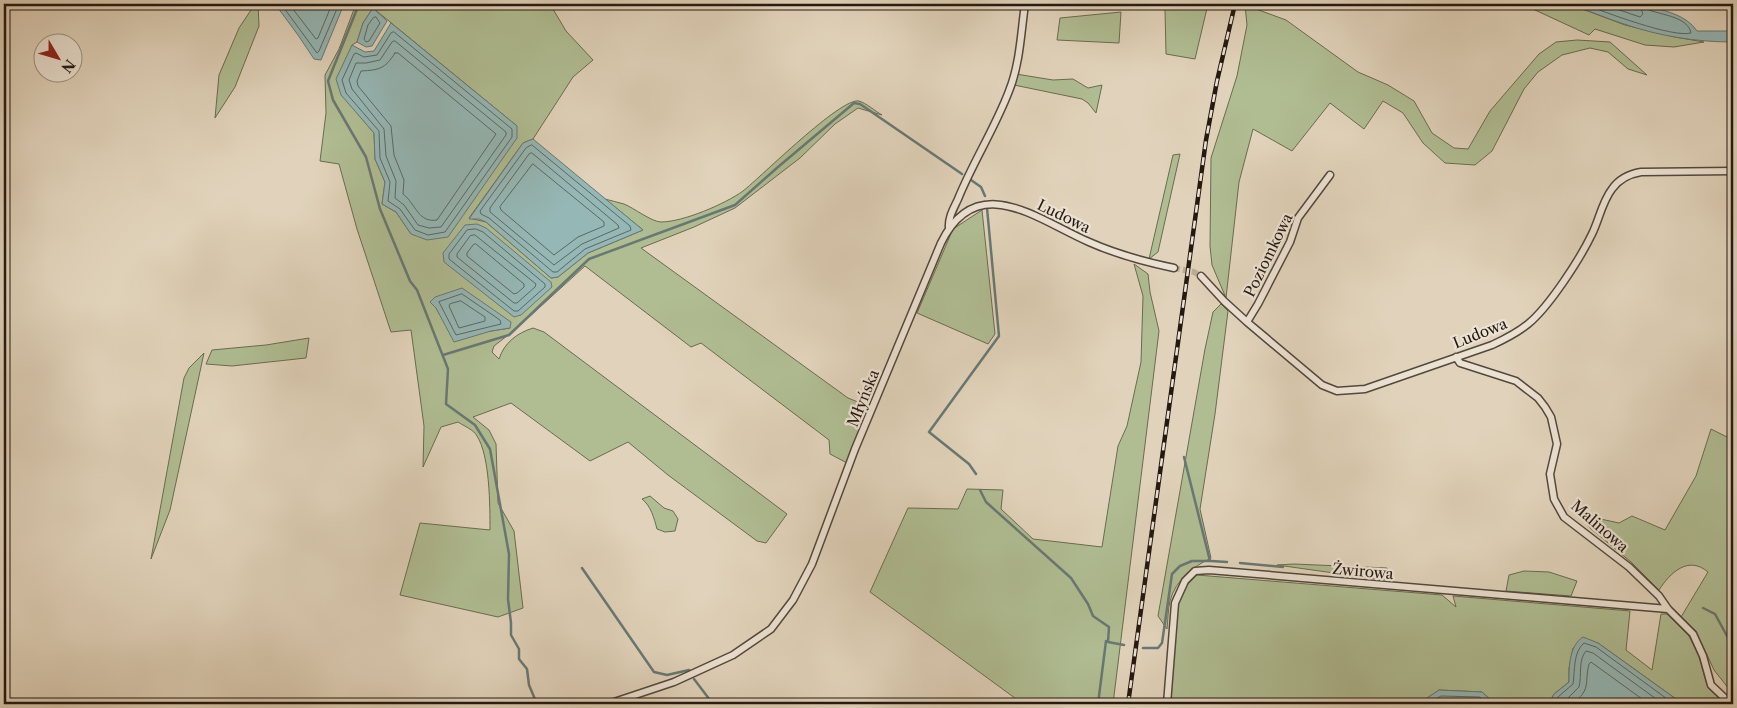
<svg xmlns="http://www.w3.org/2000/svg" width="1737" height="708" viewBox="0 0 1737 708" font-family="'Libre Caslon Text',serif">
  <style>
    .green { fill: #b0bd93; stroke: #6a6b52; fill-rule: evenodd }
    .water { fill: #95b7b5; stroke: #687874 }
    .lines { fill: none; stroke-linecap: round; stroke-linejoin: round }
    .shore { stroke: #5c6864; stroke-width: 1 }
    .stream { stroke: #687874; stroke-width: 2.5 }
    .street-tunnel { stroke: #bbae99; stroke-width: 6; stroke-dasharray: 6 3; stroke-linecap: butt }
    .street-casing { stroke: #53483c; stroke-width: 9 }
    .street { stroke: #ece2d3; stroke-width: 6 }
    .rail-casing { stroke: #241912; stroke-width: 4.5 }
    .rail { stroke: #ece2d3; stroke-width: 2.5; stroke-dasharray: 8; stroke-linecap: butt }
    .labels { text-anchor: middle; dominant-baseline: central; stroke-width: 4.5; stroke-linejoin: round; paint-order: stroke }
    .street-label { font-size: 15px; fill: #241912; stroke: #ece2d3 }
  </style>
  <rect width="100%" height="100%" fill="#e1d3bb"/>
  <filter id="stains"><feTurbulence type="fractalNoise" baseFrequency=".004" numOctaves="4"/><feColorMatrix values="0 0 0 0 .2 0 0 0 0 .09 0 0 0 0 .02 0 0 0 .5 -.17"/></filter>
  <radialGradient id="worn" r=".72"><stop offset=".6" stop-color="#630" stop-opacity="0"/><stop offset="1" stop-color="#630" stop-opacity=".3"/></radialGradient>
  <path class="green" d="M255,4h3l1,22 -24,61 -20,31 4,-43 20,-47z
    M356,4h194l16,27 27,29 -20,17 -40,62 -10,4 -54,75 17,4 65,56 7,-1 30,-24 55,-23 -38,-31c6,2 13,3 19,5 10,4 28,18 37,18 22,0 64,-18 82,-31 18,-14 98,-94 116,-90 7,2 16,10 23,14l-24,-7 -23,16 -35,34 -65,50 -41,19 -53,21 207,150 22,9 -23,56 -17,-9 -1,-14 -128,-97 -10,4 -106,-81 -68,62 -23,18 -2,6 7,7c5,-16 18,-26 34,-31l11,4 243,182 -21,29 -9,-2 -89,-66 -40,-33 -38,19 -79,-58 -38,14 16,13 7,14 2,59 16,28 9,77 -25,9 -98,-22 20,-72 70,7c0,-23 0,-74 -13,-94 -3,-6 -13,-10 -19,-14l-17,5 -18,40 1,-41 -13,-96 -20,2 -34,-103 -18,-65 -19,-3 6,-48 -1,-38 14,-26zM373,8l144,118 -106,108 -15,-22 -14,-8 3,-22 -10,-23 -1,-26 -32,-38 10,-50 5,-3 6,-19zM436,308l74,20 -19,3 -49,-13z
    M1169,4h39l-13,55 -29,-5 -1,-45z
    M1522,4h47l56,21 50,12 29,5 -30,5 -29,-2 -50,-16 -6,6z
    M1245,5l41,15 72,52 30,13 26,16 18,32 22,15 14,1 22,-38 49,-57 17,-12 21,-2 33,2 37,33 -19,-6 -20,-17 -18,-4 -28,7 -24,17 -14,17 -32,62 -17,14 -30,-2 -22,-20 -20,-30 -20,-12 -19,28 -34,-26 -38,48 -39,-22 -14,53 -13,116 -14,-33 -2,-19 1,-88 26,-82 10,-51z
    M1121,12l-2,31 -62,-3 3,-22z
    M1016,74l37,6 20,-1 15,9 14,-3 -6,28 -8,-10 -6,-4 -68,-14z
    M1180,154l-22,98 -9,7 24,-104z
    M982,210l13,124 -7,10 -71,-31 36,-84z
    M1134,264l14,10 2,18 9,39 -46,373h-90l-153,-112 38,-84 50,1 9,-20 36,1 -2,19 32,30 69,8 16,-101 9,-20 14,-64 2,-66z
    M1221,304l7,7 -13,103 -15,95 11,49c-18,9 -35,21 -41,43 -2,8 -2,19 -3,28l-9,-13 47,-267 8,-37z
    M309,338l-3,20 -74,8 -26,-2 6,-14 54,-5z
    M204,353l-34,157 -19,49 33,-181 5,-10z
    M1711,429l22,11v254l-19,-24 -18,-39 -15,-14 27,-45c-20,-17 -38,1 -49,18l-28,-28 -41,-34 -13,-19 19,9 23,5 13,-7 33,14 31,-54z
    M650,496l14,12 9,3 5,8 -3,12 -10,1 -8,-3c-3,-11 -6,-23 -15,-30z
    M1294,564l93,4 -3,12 -107,-15z
    M1524,571l25,1 28,9 -6,15 -65,-5 3,-16z
    M1197,575l245,20 14,12 -3,-11 177,15 -4,39 26,20 9,-56h6l22,22 10,21 9,31 17,16h-42l-85,-61 -25,5 -4,20v14l-15,12 -5,10h-54l-13,-12 -43,-2 -21,14h-248l8,-100 10,-20z"/>
  <path class="water" d="M275,4h69l-23,56 -7,-1 -16,-24z
    M1569,4c36,0 108,-4 128,27h36v11c-37,0 -74,-6 -109,-18 -19,-6 -36,-14 -55,-20z
    M373,8l14,13 -15,25 -6,1 -9,-5 6,-19z
    M391,23l126,103v12l-69,99 -21,3 -16,-6 -15,-22 -14,-8 3,-22 -10,-23 -1,-26 -33,-38 -5,-16 16,-34 13,7 9,-1z
    M533,139l110,91 -55,23 -30,24 -7,1 -65,-56 -7,-3h-10l54,-76z
    M477,224l9,4 65,54 1,5 -31,28 -7,2 -70,-55 -1,-9 22,-28z
    M462,288l49,34 -1,6 -19,3 -37,11 -18,-34 -6,-6 5,-5z
    M1583,637l15,6 85,61h-134l5,-10 15,-12c0,-15 0,-36 14,-45z
    M1439,690l43,2 13,12h-77z"/>
  <g class="lines">
    <path class="shore" d="M281,4l36,49 2,-2 20,-47
      M289,4l27,35 2,-1 14,-34
      M1584,4c20,8 89,34 107,29 -3,-16 -29,-18 -42,-23l-3,-6
      M1602,4l38,13 3,-3 -4,-10
      M376,17l4,6 -11,18 -3,1 -2,-3 4,-14 5,-7z
      M394,32l118,97v8l-67,95 -17,3 -13,-5 -15,-21 -12,-8 2,-19 -10,-24 -1,-27 -33,-38 -4,-13 12,-26 2,-1 8,4 13,-2 14,-22z
      M395,41l111,91v3l-65,92 -12,1 -11,-3 -14,-20 -9,-7 1,-17 -10,-25 -2,-27 -32,-40 -3,-9 7,-17h10l14,-3 12,-18z
      M395,53h3l98,81 -59,86c-19,3 -21,-16 -34,-26l1,-14 -10,-25 -3,-29 -33,-40 -1,-5 4,-10c18,-1 24,-2 34,-18z
      M532,145l98,81 1,4 -46,19 -28,23h-4l-64,-54 -8,-4 -1,-3 46,-63z
      M532,153l86,72 1,3 -37,16 -28,21 -64,-53v-4l39,-54z
      M533,164l71,58v4l-26,11 -24,18 -53,-45 -1,-3z
      M476,229l7,3 62,52v3l-27,24h-4l-65,-52v-5l18,-24z
      M475,235l61,49 -1,3 -18,16h-3l-57,-46v-3l13,-18z
      M476,244l48,40v3l-7,6 -3,1 -47,-38v-3l6,-8z
      M462,294l38,26 1,4 -45,11 -17,-33z
      M461,301l24,16v4l-26,7 -10,-22 1,-2z
      M1426,704l15,-8 39,1 7,7
      M1555,704l3,-7 15,-13c2,-13 0,-32 11,-41l12,4 78,57
      M1562,704l17,-17c3,-12 -1,-27 7,-36l7,2 70,51
      M1572,704c20,-15 12,-20 17,-40l2,-2 58,42"/>
    <path class="stream" d="M359,4l-31,77 5,19 33,57 14,52 30,72 7,9 31,79 -2,35 29,21 15,24 19,105 -1,45 3,24v12l8,14v10l8,10 2,16 8,19
      M971,180l10,7 4,9
      M443,355l66,-20 80,-76 146,-54 43,-38 76,-64 6,1 102,70
      M976,474l-7,-10 -40,-32 70,-96 -12,-128
      M980,490l6,12 85,76 17,26 5,12 16,11 -1,15 16,3
      M1211,561l16,1
      M1240,563l43,4
      M582,568l72,104 13,3 22,-5
      M1703,608l12,6 18,33
      M1143,648h15l4,-5 10,-69 8,-8 12,-5h18l-26,-104
      M694,679l19,25
      M1098,704l8,-63"/>
    <path class="street-tunnel" d="M1174,268l20,4 7,4"/>
    <g class="street-casing">
      <path id="street" d="M949,228c-1,-11 5,-20 9,-29 15,-37 37,-71 51,-108 11,-27 12,-59 16,-87
        M1201,276l23,25 23,21 75,63 15,6 28,-2 127,-44c13,-6 25,-12 36,-21 21,-17 52,-65 64,-90 7,-14 10,-32 20,-45 7,-10 17,-15 29,-17l92,-1
        M1247,322l11,-18 32,-62 8,-24 32,-43
        M1456,357l4,6 56,18 22,17 7,9 6,10 6,27 -7,30 4,25 10,18 65,50 30,29 9,13 25,25 10,22 8,29 20,19
        M608,704l66,-22 59,-27 38,-26 22,-29 19,-36 43,-115 86,-206c36,-74 97,-23 148,-1 27,12 56,20 85,26
        M1167,704l8,-101 10,-22 10,-10 14,-1 459,39"/>
    </g>
    <use href="#street" class="street"/>
    <g class="rail-casing">
      <path id="rail" d="M1128,704l78,-564 11,-59 18,-77"/>
    </g>
    <use href="#rail" class="rail"/>
  </g>
  <g class="labels">
    <g class="street-label">
      <text transform="translate(1064 216) rotate(26)">Ludowa</text>
      <text transform="translate(1268 255) rotate(-64)">Poziomkowa</text>
      <text transform="translate(1480 333) rotate(-22)">Ludowa</text>
      <text transform="translate(863 398) rotate(-68)">Młyńska</text>
      <text transform="translate(1600 526) rotate(41)">Malinowa</text>
      <text transform="translate(1363 571) rotate(5)">Żwirowa</text>
    </g>
  </g>
  <rect width="1737" height="708" fill="none" stroke="#e1d3bb" stroke-width="20"/>
  <rect x="5" y="5" width="1727" height="698" fill="none" stroke="#241912" stroke-width="2.5"/>
  <rect x="10" y="10" width="1717" height="688" fill="none" stroke="#241912"/>
  <g transform="translate(58 58) rotate(128)"><circle r="24" fill="#ece2d3" stroke="#9c9286"/>
  <path d="M0-4L9 19L0 12L-9 19Z" fill="#8f2418"/>
  <text y="-8" font-size="14" font-weight="bold" text-anchor="middle" fill="#241912">N</text>
  </g>
  <rect width="100%" height="100%" filter="url(#stains)"/>
  <rect width="100%" height="100%" fill="url(#worn)"/>
</svg>
